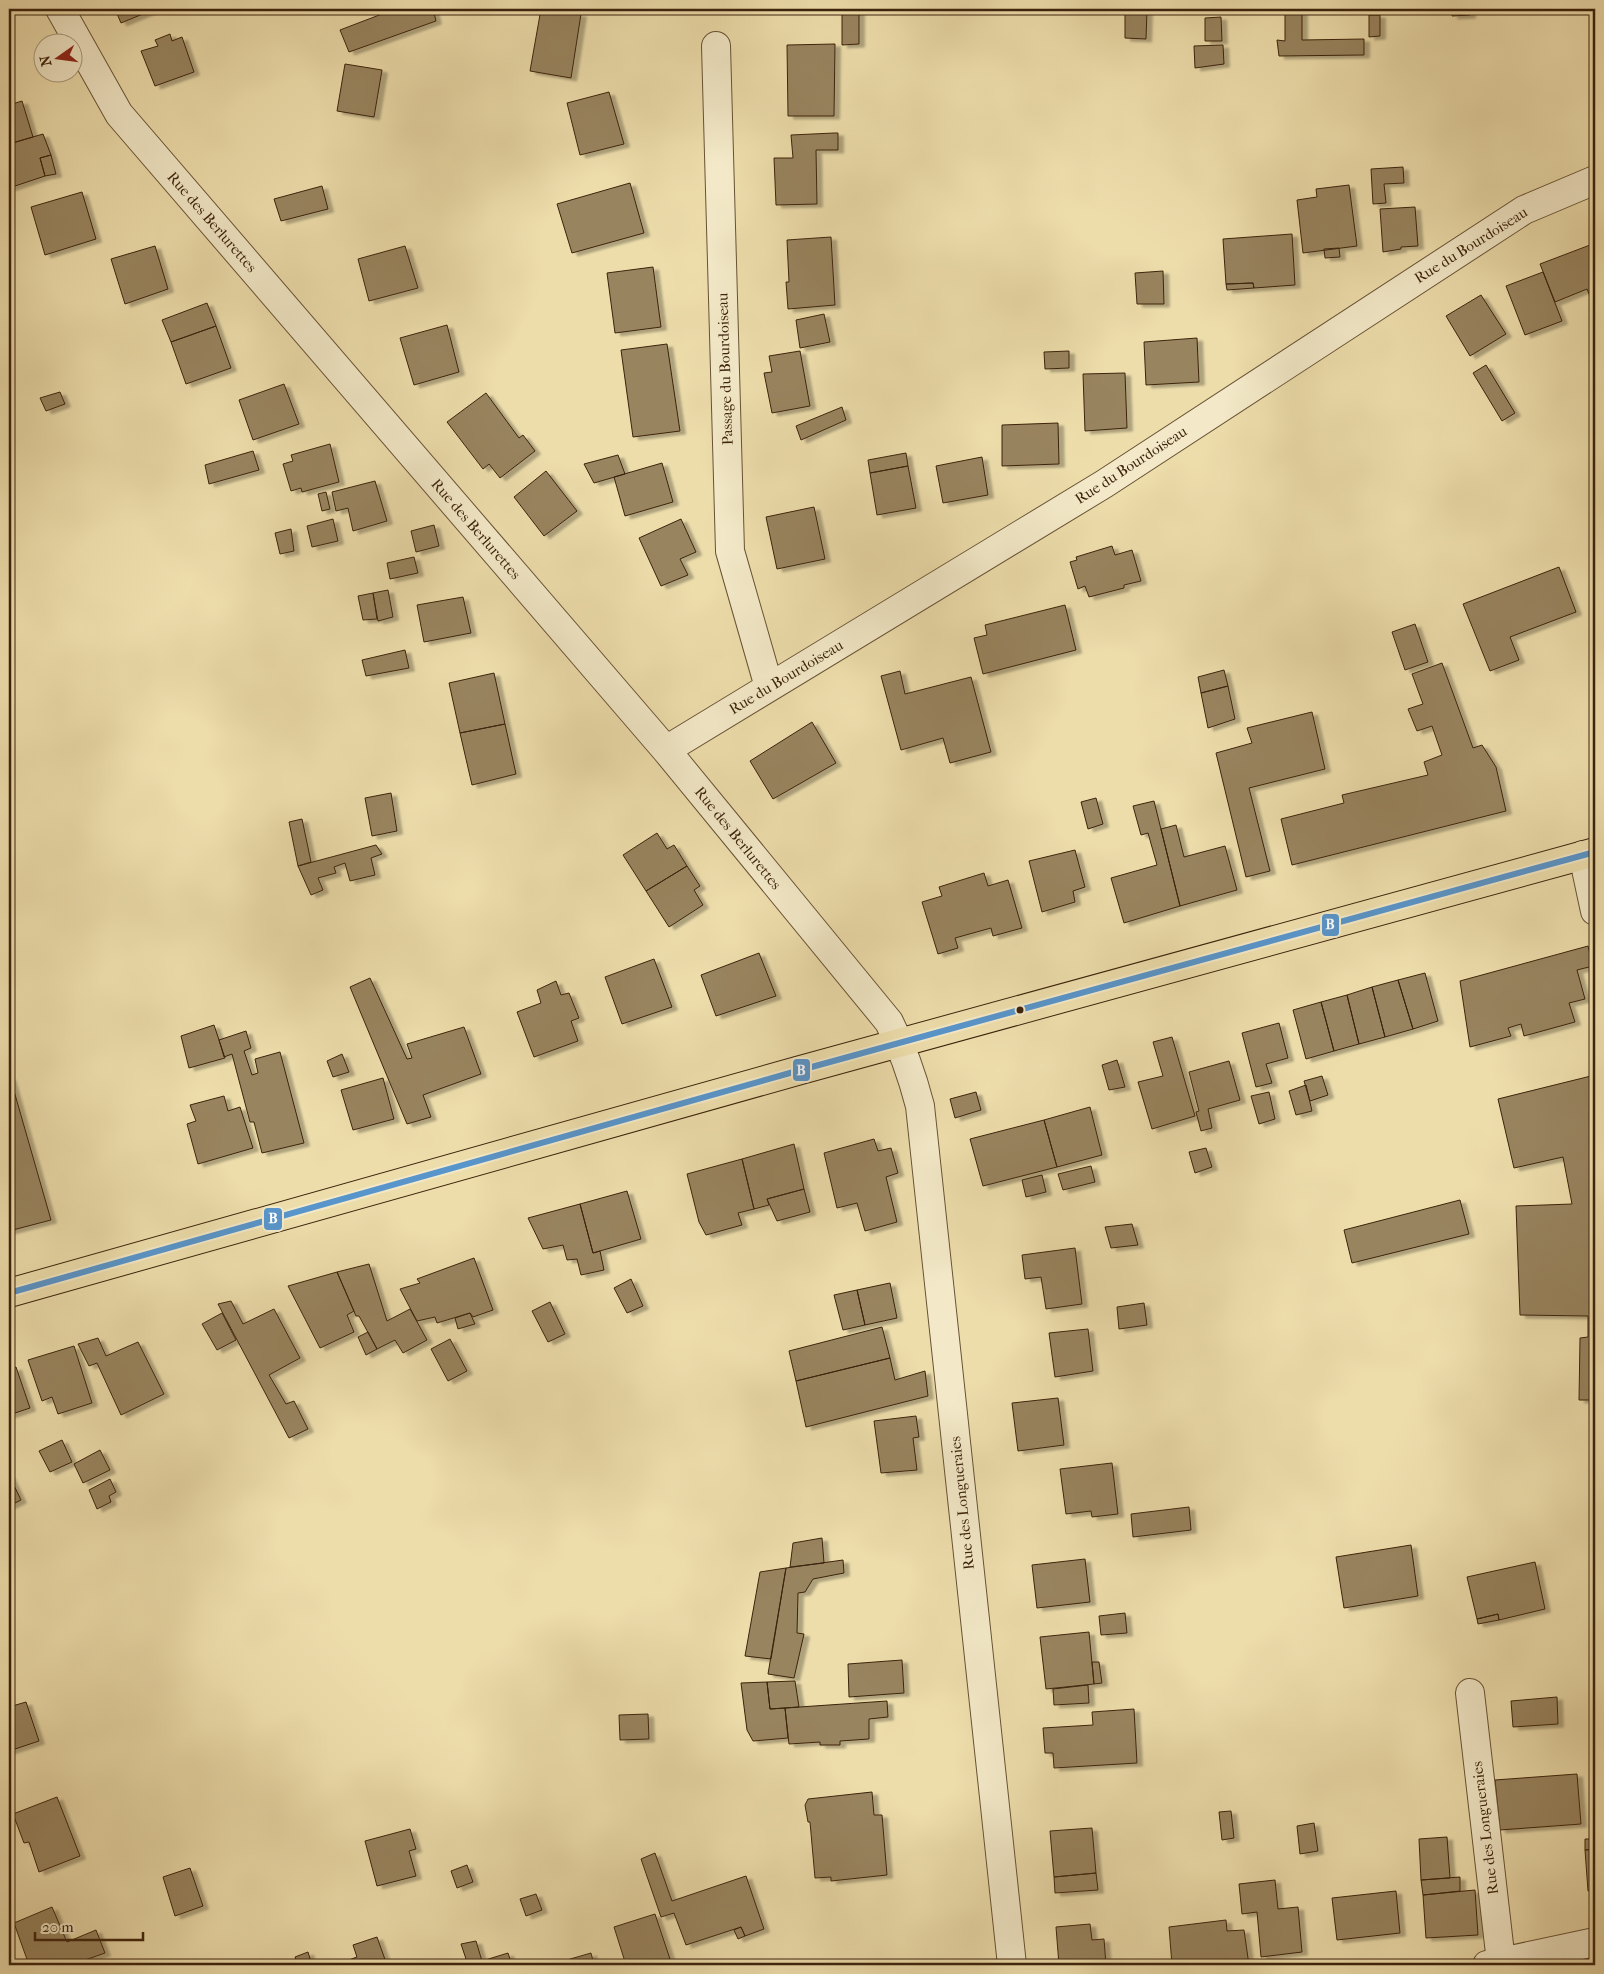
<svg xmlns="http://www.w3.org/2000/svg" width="1604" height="1974" viewBox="0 0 1604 1974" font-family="'IM FELL French Canon',serif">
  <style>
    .building { fill: #98845f; stroke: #3c230c; filter: url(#shadow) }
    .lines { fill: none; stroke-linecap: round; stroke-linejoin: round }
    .minor-casing { stroke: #685234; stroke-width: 30 }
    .major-casing { stroke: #3c230c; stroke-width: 30 }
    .minor { stroke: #f3e9c8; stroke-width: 28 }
    .major { stroke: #edddab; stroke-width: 28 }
    .bus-1-casing { stroke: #f3e9c8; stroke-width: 10 }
    .bus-1 { stroke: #5895cb; stroke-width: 6 }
    .bus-dot { fill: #3c230c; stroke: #f3e9c8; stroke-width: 2 }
    .labels { text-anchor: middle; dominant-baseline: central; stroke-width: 4; stroke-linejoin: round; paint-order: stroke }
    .street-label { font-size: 15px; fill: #3c230c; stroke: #f3e9c8 }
    .line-badge { stroke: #f3e9c8; stroke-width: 2 }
    .badge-label { font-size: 14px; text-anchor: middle; font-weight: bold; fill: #fff }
  </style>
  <defs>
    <filter id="shadow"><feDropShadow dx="5.5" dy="3" stdDeviation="1" flood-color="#0004"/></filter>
  </defs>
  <rect width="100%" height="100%" fill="#edddab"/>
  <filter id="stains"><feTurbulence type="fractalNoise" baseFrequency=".004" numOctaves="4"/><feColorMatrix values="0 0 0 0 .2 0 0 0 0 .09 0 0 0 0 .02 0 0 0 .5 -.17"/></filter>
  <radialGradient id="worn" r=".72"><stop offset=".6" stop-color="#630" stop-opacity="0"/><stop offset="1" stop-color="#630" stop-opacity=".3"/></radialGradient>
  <path class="building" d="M115,9h40l-34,14z
    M395,9h38l3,12 -87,31 -9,-22z
    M541,9l40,5 -10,64 -41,-7z
    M842,9h17v35l-17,1z
    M1453,9h17v6l-18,1z
    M1125,11h22l-1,28 -21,-1z
    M1285,11h17v29l62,-1v16l-85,1 -2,-16 8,1z
    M1369,15h11v21l-11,1z
    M1221,17l1,24h-17v-23z
    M170,34l2,7 10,-4 12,35 -39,14 -14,-35 17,-5 -3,-6z
    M835,44l-1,72h-46l-1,-71z
    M1223,45l1,19 -29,4 -1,-22z
    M345,64l37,6 -8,47 -37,-6z
    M609,92l15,52 -44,11 -13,-52z
    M22,101l11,36 -24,7v-39z
    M834,133h4v17h-22l1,54 -41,1 -2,-47h19l-2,-23z
    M43,134l8,21 -11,3 5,18 -36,12v-44z
    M51,155l5,19 -11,2 -5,-18z
    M1403,167l1,16 -20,1 2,19 -13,1 -2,-35z
    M630,183l14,50 -72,20 -15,-49z
    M1349,185l8,61 -54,7 -6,-53 20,-3 -1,-8z
    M322,186l6,23 -47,12 -7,-22z
    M82,192l14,47 -51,16 -14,-48z
    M1415,207l3,39 -17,1v2l-18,3 -3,-43z
    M1292,234l3,51 -41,3 -1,-5 -27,1 -3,-45z
    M831,237l4,68 -47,4 -2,-27h3l-2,-42z
    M1594,243l1,4v14l-5,-16z
    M1590,245l5,16v33l-5,2 -3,-7 -32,13 -15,-38z
    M155,246l13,43 -43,15 -14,-45z
    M405,246l13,42 -49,13 -11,-42z
    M1339,248l1,9 -15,1 -1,-9z
    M653,267l8,60 -46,6 -8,-60z
    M1163,271l1,33h-27l-2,-31z
    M1543,272l19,49 -37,14 -19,-49z
    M1253,283l1,5 -27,2 -1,-6z
    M1481,295l25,39 -36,22 -24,-40z
    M207,303l9,23 -45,16 -9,-22z
    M824,314l6,28 -30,6 -4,-28z
    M447,325l12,47 -45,13 -14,-47z
    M216,326l15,42 -45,16 -15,-42z
    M1197,338l2,44 -53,3 -2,-43z
    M667,344l13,87 -47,6 -12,-87z
    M800,351l10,55 -38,7 -8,-40 8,-1 -3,-16z
    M1069,351v17l-24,1 -1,-17z
    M1486,365l29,48 -13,8 -29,-48z
    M1125,373l2,55 -42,3 -2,-57z
    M284,384l15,40 -46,16 -14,-40z
    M60,392l5,12 -19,7 -6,-13z
    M486,393l33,45 4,-3 12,16 -35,27 -11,-14 -6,5 -36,-47z
    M842,407l4,13 -45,20 -5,-14z
    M1058,423l1,41 -57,2v-41z
    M330,444l9,38 -37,10 -1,-4 -10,3 -8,-27 10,-3 -2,-6z
    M253,451l6,19 -50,14 -4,-19z
    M906,453l2,13 -38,7 -2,-13z
    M618,455l7,19 -31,9 -10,-19z
    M982,457l6,38 -45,8 -7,-37z
    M662,463l11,39 -48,14 -11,-39z
    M908,466l8,42 -39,7 -7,-42z
    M546,471l31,40 -33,25 -30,-39z
    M375,481l12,40 -34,10 -5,-23 -12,3 -4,-19z
    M326,492l4,17 -8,2 -4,-17z
    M814,507l11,52 -48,10 -11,-52z
    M333,519l5,22 -26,6 -5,-21z
    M681,519l15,33 -16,7 8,16 -27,11 -22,-48z
    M434,525l5,21 -23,6 -5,-21z
    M291,529l3,22 -14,3 -5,-21z
    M1112,546l3,9 17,-5 9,31 -17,4v3l-35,9 -4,-11 -7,3 -8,-27 7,-2 -1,-3z
    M414,557l4,16 -28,6 -3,-16z
    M1559,567l17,45 -66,25 9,23 -29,11 -27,-67z
    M388,590l5,27 -15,4 -5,-28z
    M373,593l4,26 -14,1 -5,-24z
    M463,597l8,36 -47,9 -7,-37z
    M1065,605l11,45 -93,24 -9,-36 13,-3 -2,-10z
    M1415,624l13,38 -23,8 -13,-38z
    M405,650l4,18 -43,8 -4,-16z
    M1442,663l31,85 9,-3 14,22 10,44 -214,54 -11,-46 63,-16 -2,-8 86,-20 -4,-13 18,-7 -10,-29 -15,5 -9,-22 15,-5 -11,-30z
    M1224,670l4,16 -27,7 -3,-16z
    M900,671l5,23 66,-17 20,75 -41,11 -7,-25 -42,12 -20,-74z
    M494,673l11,51 -45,9 -11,-50z
    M1228,686l7,33 -27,9 -7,-35z
    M1312,712l13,57 -76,19 21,83 -24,6 -30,-124 36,-10 -5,-15z
    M812,722l24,41 -63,36 -23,-38z
    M505,724l11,50 -44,11 -12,-52z
    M391,793l6,38 -25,5 -7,-38z
    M1096,798l7,26 -15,5 -7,-27z
    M1154,801l26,105 -56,17 -13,-45 46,-13 -9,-32 -7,2 -8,-29z
    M302,819l9,43 -13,4 -9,-44z
    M1176,825l8,32 41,-11 12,44 -57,16 -19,-77z
    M657,833l10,16 7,-4 13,21 -41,25 -23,-36z
    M376,845l6,9 -11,4 4,17 -25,6 -5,-18 -11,4 2,6 -18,5 5,12 -12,5 -13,-29z
    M1075,850l10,37 -12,4 2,11 -33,10 -13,-51z
    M687,866l13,20 -6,4 9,15 -34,22 -23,-36z
    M984,873l4,13 20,-6 14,48 -29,8 -2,-8 -36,10 3,10 -20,6 -16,-52 20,-6 -3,-9z
    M1588,946l5,20 -16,4 8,29 -16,4 6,19 -51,14 -3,-12 -13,4 3,8 -41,11 -10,-66z
    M759,953l17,43 -60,20 -15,-41z
    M654,959l18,48 -50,17 -17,-47z
    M1425,973l13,48 -25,8 -15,-49z
    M370,978l37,81 5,-1 -5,-14 57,-17 17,47 -58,21 8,22 -24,7 -57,-137z
    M1398,980l15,49 -28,8 -13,-50z
    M556,981l5,14 8,-2 10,25 -8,3 7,20 -44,16 -17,-45 24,-9 -4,-13z
    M1372,987l13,50 -26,7 -12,-49z
    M1347,995l12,49 -25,7 -13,-49z
    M1321,1002l13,49 -28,8 -13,-49z
    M1279,1023l9,35 -22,6 6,19 -16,4 -14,-54z
    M214,1025l11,33 -36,10 -8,-32z
    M246,1031l5,17 -7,3 8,24 6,-2 -3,-14 25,-7 24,91 -42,10 -8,-31h-4l-18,-68 -8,3 -5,-17z
    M1172,1037l23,79 -43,13 -14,-47 25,-6 -10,-34z
    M342,1054l7,18 -16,5 -6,-16z
    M1117,1060l8,27 -16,3 -7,-25z
    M1229,1061l11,39 -32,9 4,19 -11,3 -5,-19 3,-1 -10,-39z
    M1595,1075v325h-16l1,-62 8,-1v-21l-68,-1 -4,-109 56,-2 -9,-47 -49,11 -16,-69z
    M1322,1076l6,19 -18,6 -6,-20z
    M10,1077l41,143 -42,11v-153z
    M383,1078l11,41 -41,11 -12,-40z
    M1306,1085l6,26 -16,4 -7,-24z
    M976,1092l5,18 -26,8 -5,-19z
    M1269,1092l6,27 -16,5 -8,-28z
    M224,1096l4,15 12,-4 13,41 -55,16 -11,-40 9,-3 -6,-16z
    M1090,1107l12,48 -45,12 -13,-47z
    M1044,1120l13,47 -74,19 -13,-47z
    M874,1139l4,12 13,-3 7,25 -12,4 11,45 -32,9 -8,-28 -20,5 -13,-55z
    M794,1144l10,45 -37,10 2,6 -15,4 -12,-50z
    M1206,1148l6,19 -17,6 -6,-21z
    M742,1159l12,50 -16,4 4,12 -36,10 -7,-13 -12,-48z
    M1091,1166l4,16 -32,8 -5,-16z
    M1042,1175l4,17 -20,5 -4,-17z
    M804,1189l6,23 -33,9 -10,-22z
    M627,1191l14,48 -48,14 -13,-49z
    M1460,1200l9,34 -117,29 -8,-33z
    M580,1204l13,49 7,-2 4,19 -23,5 -4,-16 -10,1 -4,-15 -20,4 -15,-31z
    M1132,1224l6,21 -27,3 -6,-21z
    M1075,1248l7,56 -36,5 -5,-32 -16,2 -3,-24z
    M474,1258l19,52 -20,7 -3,-4 -33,10 -2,-6 -18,4 -17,-32 20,-6 -3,-4z
    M369,1264l18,57 23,-12 17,31 -24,13 -8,-13 -18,9 -18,-33h-3l-19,-44z
    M337,1272l17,39 -7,4 7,17 -34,16 -32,-62z
    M631,1279l12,27 -16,7 -13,-25z
    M890,1283l7,35 -32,7 -8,-35z
    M857,1290l8,35 -22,5 -9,-35z
    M231,1301l12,23 31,-15 26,49 -31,17 17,29 8,-3 14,28 -19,9 -71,-134z
    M550,1302l15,32 -17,8 -16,-31z
    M1144,1303l3,22 -28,4 -2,-22z
    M222,1313l14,27 -19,10 -15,-26z
    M470,1313l5,11 -17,5 -3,-11z
    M882,1327l8,31 -94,23 -7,-30z
    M1088,1329l5,42 -38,6 -6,-44z
    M368,1332l9,17 -11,6 -8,-18z
    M98,1338l8,18 32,-14 26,52 -43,21 -24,-52 -8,3 -11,-22z
    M450,1339l17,32 -19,10 -17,-32z
    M74,1346l18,57 -34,11 -6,-17 -10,4 -14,-41z
    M890,1358l5,22 30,-9 3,25 -122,31 -10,-46z
    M16,1367l14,41 -21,7v-45z
    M1058,1398l6,47 -46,6 -6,-48z
    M916,1416l3,21 -6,1 4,32 -36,3 -7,-52z
    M62,1440l10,22 -22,10 -11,-21z
    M100,1450l10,20 -27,13 -9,-19z
    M1112,1463l6,51 -26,3 -1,-6 -25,3 -6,-45z
    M9,1475l12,25 -12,6z
    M110,1479l6,13 -7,4 2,6 -14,7 -8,-19z
    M1189,1507l2,23 -58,7 -2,-23z
    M822,1538l2,25 -34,4 3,-24z
    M1411,1545l7,51 -74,12 -8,-51z
    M1085,1559l5,43 -53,6 -5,-43z
    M843,1560l1,13 -31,6 -8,13 -7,1 -1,40 7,1 -10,44 -26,-4 18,-106z
    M1535,1562l10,47 -46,11 -1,-6 -21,5 -10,-42z
    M786,1568l-15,91 -26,-3 15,-84z
    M1125,1613l2,20 -26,2 -2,-19z
    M1498,1614l1,6 -21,4 -1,-5z
    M1089,1632l5,52 -48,5 -6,-52z
    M902,1660l2,33 -55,4 -1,-33z
    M1092,1662h7l3,21 -8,1z
    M795,1681l4,26 -29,2 -3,-27z
    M767,1682l3,27 15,-1 3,30 -35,3 -6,-11 -6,-47z
    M1088,1685l1,18 -35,2 -1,-16z
    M1557,1697l1,27 -45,3 -2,-26z
    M887,1701l1,16 -19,2v20l-29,2v4h-20v-3l-31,2 -4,-36z
    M26,1702l13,39 -30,10v-44z
    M1134,1709l3,54 -83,5 -1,-15h-8l-2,-25 50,-3 -1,-13z
    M648,1714l1,25 -29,1 -1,-25z
    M1577,1774l4,50 -81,6 -5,-50z
    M872,1792l2,23h8l5,60 -56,6v-4l-16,1 -5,-56h-2l-3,-17 3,-6z
    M57,1797l23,59 -41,16 -10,-30 -5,1 -11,-29z
    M1231,1811l3,27 -12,2 -3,-28z
    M1314,1823l4,28 -18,3 -3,-28z
    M1092,1828l4,45 -42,4 -4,-46z
    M410,1829l6,20 -7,2 7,25 -39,10 -12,-45z
    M1447,1837l3,41 -29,2 -2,-41z
    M1585,1839h10v10l-10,1z
    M1595,1849v41l-7,1 -3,-41z
    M655,1853l17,48 74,-25 18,53 -19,7 -4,-9 -55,18 -12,-32 -13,4 -20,-58z
    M467,1865l6,17 -16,6 -6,-17z
    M190,1868l13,38 -28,10 -12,-39z
    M1096,1873l2,17 -43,3 -1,-16z
    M1460,1877v14l-37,4 -2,-15z
    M1275,1880l3,29 20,-2 4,45 -41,5 -4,-45 -15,2 -3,-30z
    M1475,1890l3,45 -52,3 -3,-43z
    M1396,1891l4,42 -63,7 -5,-42z
    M536,1894l6,16 -16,6 -6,-17z
    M52,1907l15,35 29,-12 9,23 -34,12h-42l-15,-42z
    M655,1914l15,45 -22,6h-22l-12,-38z
    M1226,1920l1,11 17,-1 5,35h-77l-3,-38z
    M1090,1924l2,16 12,-1 2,26h-47l-3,-38z
    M741,1927l4,9 -7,3 -4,-9z
    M377,1937l10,28h-52l22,-8 -4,-12z
    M476,1941l6,20 26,-8 4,12h-44l-7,-21z
    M308,1952l4,13h-14l-3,-8z
    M591,1953l3,12h-40l-1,-1z"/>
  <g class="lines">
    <g class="minor-casing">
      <path id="minor" d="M60,9l59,105 547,636 223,272c15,29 23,53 31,84l92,859
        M716,46l14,505 39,136
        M666,750l438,-266 420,-274 71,-30
        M1583,855l12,56
        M1470,1693l31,269
        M1487,1965l108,-23"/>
    </g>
    <g class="major-casing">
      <path id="major" d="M9,1293l788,-222 798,-219"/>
    </g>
    <use href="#minor" class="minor"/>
    <use href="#major" class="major"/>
    <g class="bus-1-casing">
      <path id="bus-1" d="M9,1293l788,-222 798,-219"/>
    </g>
    <use href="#bus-1" class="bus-1"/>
  </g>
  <circle class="bus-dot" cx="1020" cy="1010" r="4.5"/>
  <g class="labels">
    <g class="street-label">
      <text transform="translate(212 222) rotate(49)">Rue des Berlurettes</text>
      <text transform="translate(1471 245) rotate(-32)">Rue du Bourdoiseau</text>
      <text transform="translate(725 369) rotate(-92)">Passage du Bourdoiseau</text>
      <text transform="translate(1131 465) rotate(-33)">Rue du Bourdoiseau</text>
      <text transform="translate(476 529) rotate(49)">Rue des Berlurettes</text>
      <text transform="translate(786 677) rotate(-31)">Rue du Bourdoiseau</text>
      <text transform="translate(738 838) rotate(51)">Rue des Berlurettes</text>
      <text transform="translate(962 1503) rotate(-96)">Rue des Longueraies</text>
      <text transform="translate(1485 1828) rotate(-97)">Rue des Longueraies</text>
    </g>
  </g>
  <g class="line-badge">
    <rect x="1321" y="913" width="19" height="24" rx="5" fill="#5895cb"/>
    <rect x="792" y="1058" width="19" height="24" rx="5" fill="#5895cb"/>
    <rect x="263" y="1207" width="20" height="24" rx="5" fill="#5895cb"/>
  </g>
  <g class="badge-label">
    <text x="1330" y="929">B</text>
    <text x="801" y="1075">B</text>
    <text x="273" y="1223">B</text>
  </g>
  <rect width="1604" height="1974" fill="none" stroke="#edddab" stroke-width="30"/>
  <rect x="10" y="10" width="1584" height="1954" fill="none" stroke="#3c230c" stroke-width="2.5"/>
  <rect x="15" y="15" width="1574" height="1944" fill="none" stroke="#3c230c"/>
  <g transform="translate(58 58) rotate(256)"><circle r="24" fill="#f3e9c8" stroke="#aa9a7d"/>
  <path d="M0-4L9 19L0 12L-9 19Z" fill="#8f2418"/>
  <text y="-8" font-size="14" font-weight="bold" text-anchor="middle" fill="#3c230c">N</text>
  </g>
  <path d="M35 1932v8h108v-8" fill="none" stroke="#3c230c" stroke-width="2.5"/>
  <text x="42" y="1932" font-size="15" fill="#3c230c" stroke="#f3e9c8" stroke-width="4" paint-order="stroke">20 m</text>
  <rect width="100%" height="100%" filter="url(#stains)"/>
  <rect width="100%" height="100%" fill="url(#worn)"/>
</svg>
